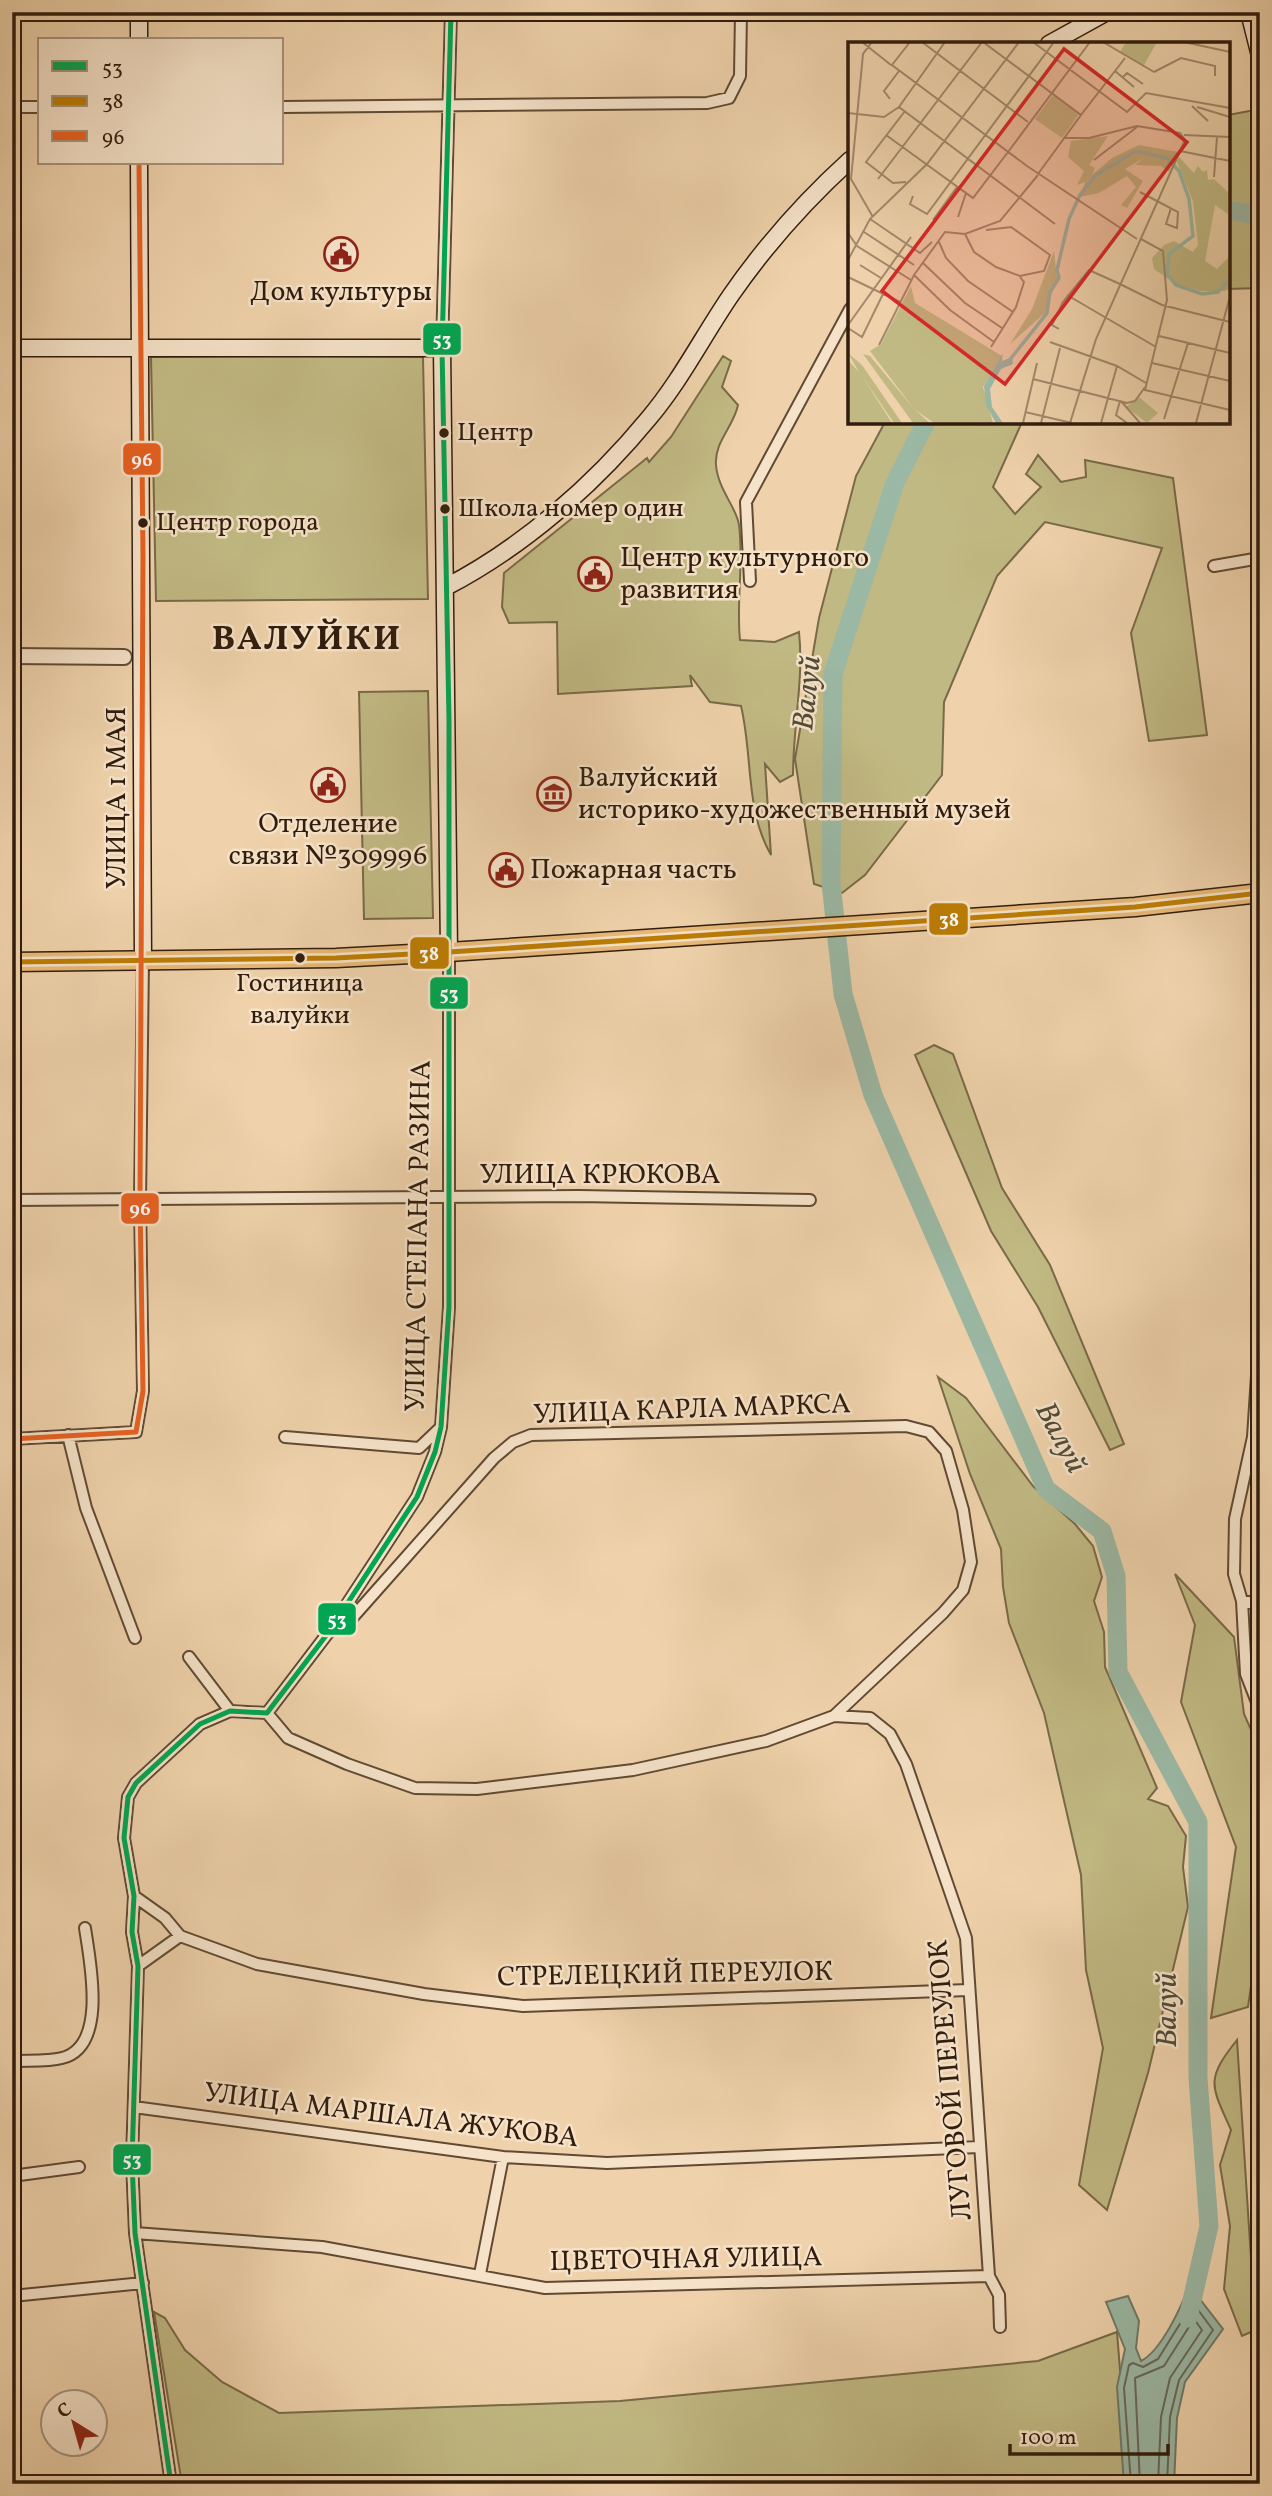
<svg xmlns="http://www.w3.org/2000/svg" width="1272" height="2496" viewBox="0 0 1272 2496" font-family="Vollkorn,serif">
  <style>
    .green { fill: #c1b983; stroke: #796a48; stroke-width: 2 }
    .water { fill: #9bb8a4; stroke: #717a68; stroke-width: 2 }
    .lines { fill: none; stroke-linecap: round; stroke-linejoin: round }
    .shore { stroke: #666a58; stroke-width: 2 }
    .river { stroke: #9bb8a4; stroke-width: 19 }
    .minor-casing { stroke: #604a34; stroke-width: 14 }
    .tertiary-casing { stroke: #604a34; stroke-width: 18 }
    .secondary-casing { stroke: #311c0d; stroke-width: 19 }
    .primary-casing { stroke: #311c0d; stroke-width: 21 }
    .minor { stroke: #f5e2c8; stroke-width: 10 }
    .tertiary { stroke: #f5e2c8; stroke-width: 14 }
    .secondary { stroke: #f5e2c8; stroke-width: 16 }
    .primary { stroke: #e8b976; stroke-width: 18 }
    .bus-1-casing { stroke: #f5e2c8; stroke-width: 10 }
    .bus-2-casing { stroke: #f5e2c8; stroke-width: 10 }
    .bus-3-casing { stroke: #f5e2c8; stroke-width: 10 }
    .bus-1 { stroke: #00a651; stroke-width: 5 }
    .bus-2 { stroke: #bc7d04; stroke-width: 5 }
    .bus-3 { stroke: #e86121; stroke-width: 5 }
    .bus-dot { fill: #311c0d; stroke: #f5e2c8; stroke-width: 2.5 }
    .labels { text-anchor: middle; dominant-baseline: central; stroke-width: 5; stroke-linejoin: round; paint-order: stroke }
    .bus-label { font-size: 26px; fill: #311c0d; stroke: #f5e2c8; text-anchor: start }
    .poi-label { font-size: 28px; fill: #311c0d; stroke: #f5e2c8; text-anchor: start }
    .street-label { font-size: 28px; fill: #311c0d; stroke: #f5e2c8 }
    .water-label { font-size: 30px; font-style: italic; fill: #514b3a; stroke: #f5e2c8 }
    .district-label { font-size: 35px; font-weight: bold; letter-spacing: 2px; fill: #311c0d; stroke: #f5e2c8 }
    .inset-river { fill: none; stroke: #9bb8a4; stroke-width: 3.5 }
    .inset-road { fill: none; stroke: #a3896c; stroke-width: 2 }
    .view { fill: #d62828; fill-opacity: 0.15; stroke: #d62828; stroke-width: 3.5 }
    .inset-edge { fill: none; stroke: #311c0d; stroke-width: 3.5 }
    .line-badge { stroke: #f5e2c8; stroke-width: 2.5 }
    .badge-label { font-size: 19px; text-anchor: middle; font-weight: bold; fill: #fff }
  </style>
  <rect width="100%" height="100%" fill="#efd2ab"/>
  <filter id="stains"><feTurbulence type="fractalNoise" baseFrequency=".00286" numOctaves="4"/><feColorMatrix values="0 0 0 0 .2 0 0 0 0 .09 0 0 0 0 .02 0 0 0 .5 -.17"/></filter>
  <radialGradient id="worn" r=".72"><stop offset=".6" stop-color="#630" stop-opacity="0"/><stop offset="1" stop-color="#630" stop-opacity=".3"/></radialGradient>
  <path class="green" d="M1260,109v179l-32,1v-174z
    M292,356l131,1 5,242 -272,2 -5,-244z
    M723,356l8,5 -9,26 16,18c-4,21 -24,37 -22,60 2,25 21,43 23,60 5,38 -3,77 1,115l35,2 24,-10c5,47 -6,95 -6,143l-13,7 -15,-18 6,91c-26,-45 -18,-99 -30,-149l-31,-4 -20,-27 2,11 -134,8 -1,-72 -48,1 -7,-16 2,-34 143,-115 2,4 22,-25z
    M885,422h137l-29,65 22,27 26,-27 -15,-13 12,-19 23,27 25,-5 -1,-17 88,18 34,257 -58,6 -18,-108 31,-85 -117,-26 -48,54 -53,126 -2,73 -77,100 -23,18 -28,-9 -19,-125 24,-141 37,-142z
    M428,691l5,227 -69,1 -5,-227z
    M934,1045l19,9 49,134 48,77 74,179 -14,6 -72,-143 -47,-76 -76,-176z
    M938,1377l28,21 67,88 42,38 18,22 9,31 -8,24 10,31 1,35 52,121 -9,11 20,7 18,30 -3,31 5,40 -40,166 -41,137 -28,-25 24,-137 -17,-78 -5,-95 -37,-162 -35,-90 -6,-36 -2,-38 -31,-75z
    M1175,1574l59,63 10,77 16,36v172l-12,85 -37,11 25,-171 -55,-145 14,-77z
    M1237,2040l14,219 9,17v52l-18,8 -18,-47 6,-63 -10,-61 11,-35c-20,-45 -26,-50 6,-90z
    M154,2312l11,6 20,32 37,32 57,31 341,-12 418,-40 79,-29 12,152h-947z"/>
  <path class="water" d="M1189,2285l34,44 -38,53 -8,36 -3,66h-50l-7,-97 8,-38 -19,-47 22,-6 11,25 -3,27 5,13c20,-10 41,-55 48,-76z"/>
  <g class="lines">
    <path class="shore" d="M1131,2484l-7,-96 5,-23 4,-2 10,4 15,-8 35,-56 20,27 -34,50 -9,37 -3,67
      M1140,2484l-5,-106 29,-12 30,-47 8,11 -32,48 -9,39 -3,67"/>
    <path class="river" d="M1228,210l32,6
      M926,422l-31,61 -62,191 -2,209 12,111 30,101 173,394 56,42 14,45 2,96 80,150v256l11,148 -21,92"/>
    <g class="minor-casing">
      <path id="minor" d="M12,107h28
        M282,107l425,-4 22,-5 11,-22 1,-64
        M442,348l9,-336
        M1214,566l46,-8
        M750,581l-4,-79 104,-193
        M12,1200l567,-4 231,4
        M1260,1329l-7,108 -18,82 -1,55 8,27 4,73 14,36
        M68,1435l18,73 49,130
        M285,1437l134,11 22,-21
        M12,1439l124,-7 7,-41 -3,-190 3,-240
        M1242,1601l18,3
        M189,1657l41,54
        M267,1713l21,25 59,26 68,24 62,1 156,-19 133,-29 68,-25 109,-103 20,-23 8,-28 -8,-52 -17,-59 -17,-19 -23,-6 -375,9 -18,7 -19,16 -141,159 -22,14
        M834,1716l36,2 20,16 16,30 60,174 23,338 10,19 1,32
        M134,1896l31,22 15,18 77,28 167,30 99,12 445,-16
        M138,1966l42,-30
        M12,2061c16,-1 35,1 50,-3 46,-11 28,-96 23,-130
        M134,2107l369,50 104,6 372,-16
        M12,2176l67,-9
        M135,2233l187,14 223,41 444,-12
        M480,2274l23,-117
        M12,2296l131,-13
        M153,2484l17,-4
        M171,2484l-36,-251 -3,-72 6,-195 -6,-34 2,-36 -10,-58 4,-41 8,-14 64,-59 30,-13 37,2 61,-80 89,-136 18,-45 6,-25 8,-120v-355"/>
    </g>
    <g class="tertiary-casing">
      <path id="tertiary" d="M12,656l112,1"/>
    </g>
    <g class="secondary-casing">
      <path id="secondary" d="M1249,12l11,44
        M139,40v-28
        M1049,44l58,-32
        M139,163l4,798
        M12,348h430l7,604
        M446,587c77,-40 148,-102 203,-169 32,-38 54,-82 82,-123 34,-49 75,-95 119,-135"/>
    </g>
    <g class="primary-casing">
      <path id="primary" d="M12,962l324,-4 113,-6 686,-45 125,-14"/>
    </g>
    <use href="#minor" class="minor"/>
    <use href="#tertiary" class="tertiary"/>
    <use href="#secondary" class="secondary"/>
    <use href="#primary" class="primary"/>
    <g class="bus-1-casing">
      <path id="bus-1" d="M171,2484l-36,-251 -3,-72 6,-195 -6,-34 2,-36 -10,-58 4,-41 8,-14 64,-59 30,-13 37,2 61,-80 89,-136 18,-45 6,-25 8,-120v-587l-7,-372 9,-336"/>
    </g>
    <g class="bus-2-casing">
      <path id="bus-2" d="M12,962l324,-4 113,-6 686,-45 125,-14"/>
    </g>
    <g class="bus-3-casing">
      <path id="bus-3" d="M12,1439l124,-7 7,-41 -3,-190 3,-645 -4,-393"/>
    </g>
    <use href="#bus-1" class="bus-1"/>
    <use href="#bus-2" class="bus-2"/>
    <use href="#bus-3" class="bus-3"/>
  </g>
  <defs>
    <g id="civic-ring" transform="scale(1.75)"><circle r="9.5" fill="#f5e2c8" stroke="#8f2418" stroke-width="1.5"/><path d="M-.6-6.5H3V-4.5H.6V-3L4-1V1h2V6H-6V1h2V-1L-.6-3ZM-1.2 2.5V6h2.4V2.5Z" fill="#8f2418"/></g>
    <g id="museum-ring" transform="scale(1.75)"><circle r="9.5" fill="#f5e2c8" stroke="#8f2418" stroke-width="1.5"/><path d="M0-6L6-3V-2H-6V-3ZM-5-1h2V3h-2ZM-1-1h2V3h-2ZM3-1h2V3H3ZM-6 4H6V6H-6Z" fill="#8f2418"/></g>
  </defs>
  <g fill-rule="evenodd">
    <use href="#civic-ring" x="341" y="254"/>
    <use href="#civic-ring" x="595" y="574"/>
    <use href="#civic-ring" x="328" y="785"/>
    <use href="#museum-ring" x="554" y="794"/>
    <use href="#civic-ring" x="506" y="870"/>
  </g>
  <g class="bus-dot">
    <circle cx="444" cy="433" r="6"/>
    <circle cx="445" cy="509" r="6"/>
    <circle cx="143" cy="523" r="6"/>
    <circle cx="300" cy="958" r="6"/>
  </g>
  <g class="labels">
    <g class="bus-label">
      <text x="457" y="433">Центр</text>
      <text x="458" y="509">Школа номер один</text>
      <text x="156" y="523">Центр города</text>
      <text x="300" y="984" text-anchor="middle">Гостиница<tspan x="300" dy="32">валуйки</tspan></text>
    </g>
    <g class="poi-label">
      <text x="341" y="292" text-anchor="middle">Дом культуры</text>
      <text x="620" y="558">Центр культурного<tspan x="620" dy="32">развития</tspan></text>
      <text x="578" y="778">Валуйский<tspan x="578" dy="32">историко-художественный музей</tspan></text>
      <text x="328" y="824" text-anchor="middle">Отделение<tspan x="328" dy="32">связи №309996</tspan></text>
      <text x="530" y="870">Пожарная часть</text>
    </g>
    <g class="street-label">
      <text transform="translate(117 798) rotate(-90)">УЛИЦА 1 МАЯ</text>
      <text x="600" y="1175">УЛИЦА КРЮКОВА</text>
      <text transform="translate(419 1236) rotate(-89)">УЛИЦА СТЕПАНА РАЗИНА</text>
      <text transform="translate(692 1410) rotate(-2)">УЛИЦА КАРЛА МАРКСА</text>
      <text transform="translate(665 1975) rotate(-1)">СТРЕЛЕЦКИЙ ПЕРЕУЛОК</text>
      <text transform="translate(951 2080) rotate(-95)">ЛУГОВОЙ ПЕРЕУЛОК</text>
      <text transform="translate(391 2116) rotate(7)">УЛИЦА МАРШАЛА ЖУКОВА</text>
      <text transform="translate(686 2260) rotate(-1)">ЦВЕТОЧНАЯ УЛИЦА</text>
    </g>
    <g class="water-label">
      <text transform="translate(808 693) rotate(-84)">Валуй</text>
      <text transform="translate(1060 1438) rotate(62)">Валуй</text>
      <text transform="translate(1168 2010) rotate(-90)">Валуй</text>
    </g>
    <g class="district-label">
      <text x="307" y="640">ВАЛУЙКИ</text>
    </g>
  </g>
  <g transform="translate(848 42)">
    <rect width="382" height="382" fill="#efd2ab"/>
    <path d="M278,0h31l-13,23 -24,-13zM205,53l26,19 -17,24 -27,-19zM260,94l-19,29 6,3 -3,7 20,-17 27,-13 39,7 -9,20 -8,-6 -26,-1 9,-7 -19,11 18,12 -16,27 -6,-3 15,-18 -9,-11 -28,17 -19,4 5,-15 -8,3 7,-14 -16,-14 3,-16zM331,115l15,16 4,-7 5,6 4,-2 1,10 6,-1 15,14 -1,21 -13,-9 -10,56 12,8 12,-12v32l-4,2h-24l-25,-7 -22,-15 -2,-11 12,-13 10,-4 19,11 5,-7 -5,-44 -16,-39zM206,209l3,27 -12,35 -35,31 22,-35zM63,244l4,17 87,53 -19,31 10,36h-59l-20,-14 16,14h-17l-50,-69 7,2 44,53 -44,-58 11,-7zM0,311l14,12 40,58h-8l-32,-47 30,47h-44v-63l11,12zM291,355l19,16 -11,10 -21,-16z" fill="#c1b983"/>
    <path d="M155,311l-1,8 10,-4 1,7 -12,5 -11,20 2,18 11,16h-7l-10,-18 -2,-19z" fill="#9bb8a4"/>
    <path class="inset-river" d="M160,320l39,-49 3,-21 9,-14 -2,-8 12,-51 11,-24 16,-20 40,-24 31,7 12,13 10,28 4,37 -24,18 -2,20 9,11 26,9 16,-2 12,-12"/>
    <path class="inset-road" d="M14,0l29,23M24,0l-9,12 -12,125 22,38M62,0l-18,23 135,101 110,73M74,0l106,80M97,0l-46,65 156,117M135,0l98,73 -43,59M185,0l94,70 19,-19 84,15M255,0l51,30M336,0l46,10M267,29l19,16M306,30l27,-14 34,8v10M275,35l4,-4 16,11M42,57l-6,-8 15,-20M344,64l16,15M349,65l33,10M57,69l-39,51 27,21 13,-1M0,71l36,4 15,-10M233,73l44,-57M38,93l87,63 35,-46M336,93l46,2M216,96h25l48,-12 43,7 5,7 -89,199 -26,84M332,109l50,10M160,110l82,-110M246,118l43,-33M366,135l3,-40M30,137l104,-137M292,150l38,20 -1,16 -11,-4 5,-16M65,154l-3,8 17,10 127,-172M110,175l8,-24M22,177l50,34 12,-11M85,178l24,-33M16,190l50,33M0,191l9,13 54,34M117,192l9,18 22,15 24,9 24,-5 6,-16 -39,-28 -25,3M293,197l22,12 4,49 -22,90 85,20M91,200l7,16 22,23 45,31M0,218l22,-41 57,-55 92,-122M75,221l42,40 37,25M12,223l21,13M66,233l36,35 44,32M0,235l52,25M272,242l42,21 68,17M219,253l89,52M0,283l63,-88M0,286l14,9 21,-43M211,287l-7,-4 11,-23 26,-32 31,14M311,294l71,17M202,300l67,24 29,17M31,303l35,-70 31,-43 20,2 35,-13 38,-46M143,305l25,-40 8,-25 -4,-5M304,321l78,18M185,337l94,24 8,-2 10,-14M272,359l-4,14 11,8M273,359l19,22M177,370l47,11M316,377l24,-76M175,381l14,-60M193,381l19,-75M253,381l16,-57M348,381l33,-123"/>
    <path class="view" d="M216,7l123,93 -182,242 -123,-93z"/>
    <rect width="382" height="382" class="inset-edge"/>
  </g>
  <g class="line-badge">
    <rect x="422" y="322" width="40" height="34" rx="7" fill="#00a651"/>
    <rect x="122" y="442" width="40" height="34" rx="7" fill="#e86121"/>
    <rect x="928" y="902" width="41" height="34" rx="7" fill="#bc7d04"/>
    <rect x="409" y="936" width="41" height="34" rx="7" fill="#bc7d04"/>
    <rect x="429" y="976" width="40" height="34" rx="7" fill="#00a651"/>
    <rect x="120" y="1192" width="40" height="33" rx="7" fill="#e86121"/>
    <rect x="317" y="1602" width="40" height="34" rx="7" fill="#00a651"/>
    <rect x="112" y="2143" width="40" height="33" rx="7" fill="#00a651"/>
  </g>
  <g class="badge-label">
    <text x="442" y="346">53</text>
    <text x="142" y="466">96</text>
    <text x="949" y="926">38</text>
    <text x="429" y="960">38</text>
    <text x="449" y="1000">53</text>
    <text x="140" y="1215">96</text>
    <text x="337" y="1626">53</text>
    <text x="132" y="2166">53</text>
  </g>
  <rect width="1272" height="2496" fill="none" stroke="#efd2ab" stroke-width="42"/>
  <rect x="14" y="14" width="1244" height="2468" fill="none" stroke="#311c0d" stroke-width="3.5"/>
  <rect x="21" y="21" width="1230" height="2454" fill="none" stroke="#311c0d" stroke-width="2"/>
  <rect x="38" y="38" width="245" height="126" fill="#f5e2c8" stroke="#a7937d" stroke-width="2"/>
  <rect x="52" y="61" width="35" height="10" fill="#00a651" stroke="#a7937d" stroke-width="2"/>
  <text x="102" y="74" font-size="21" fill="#311c0d">53</text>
  <rect x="52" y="96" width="35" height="10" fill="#bc7d04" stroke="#a7937d" stroke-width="2"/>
  <text x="102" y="108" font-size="21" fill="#311c0d">38</text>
  <rect x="52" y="131" width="35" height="10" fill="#e86121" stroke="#a7937d" stroke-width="2"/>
  <text x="102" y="144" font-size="21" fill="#311c0d">96</text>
  <g transform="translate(74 2423) rotate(323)"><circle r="33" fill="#f5e2c8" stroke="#a7937d" stroke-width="2"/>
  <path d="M0-5L12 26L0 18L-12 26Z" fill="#8f2418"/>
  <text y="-10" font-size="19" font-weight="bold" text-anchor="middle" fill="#311c0d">С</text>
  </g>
  <path d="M1010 2444v10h158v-10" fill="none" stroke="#311c0d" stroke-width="3.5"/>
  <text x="1020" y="2444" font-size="21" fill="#311c0d" stroke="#f5e2c8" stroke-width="5" paint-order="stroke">100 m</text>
  <rect width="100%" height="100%" filter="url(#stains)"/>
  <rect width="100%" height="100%" fill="url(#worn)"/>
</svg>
